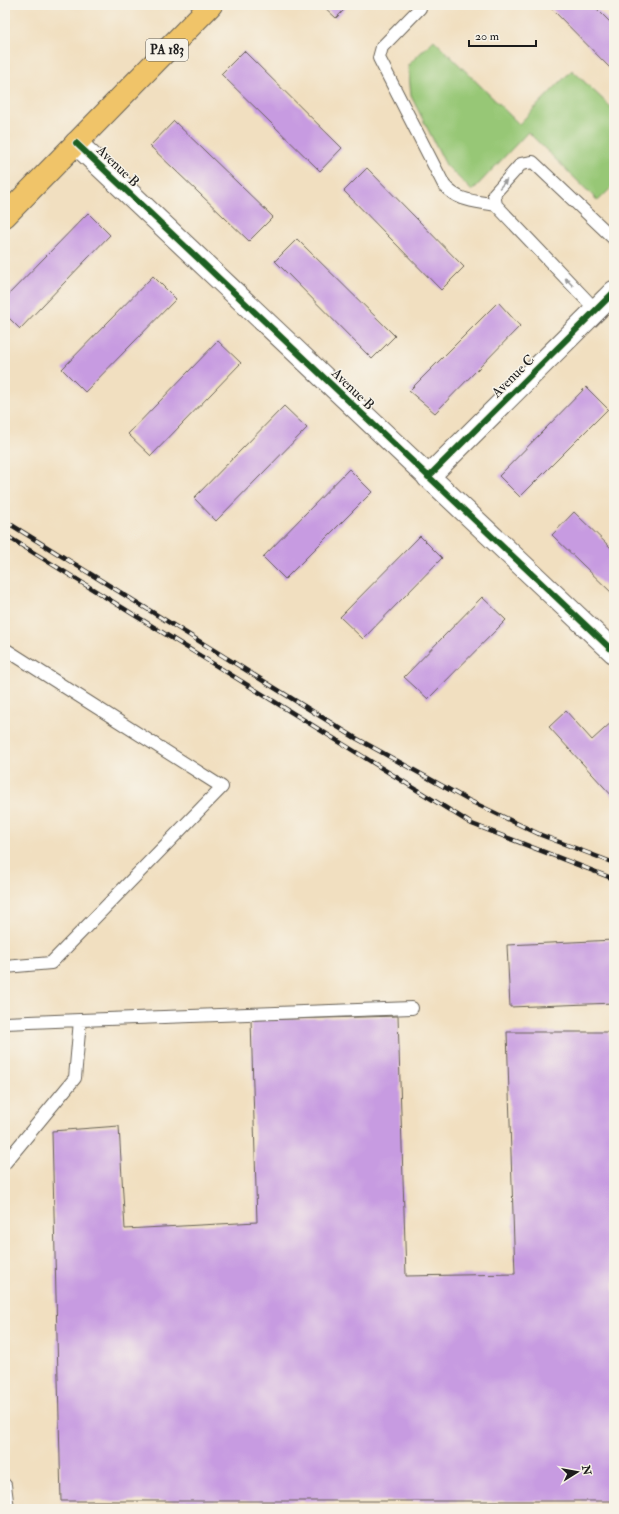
<svg xmlns="http://www.w3.org/2000/svg" width="619" height="1514" viewBox="0 0 619 1514" font-family="'IM FELL Double Pica',serif">
  <style>
    .green { fill: #97c776; stroke: #5a7249 }
    .building { fill: #c79be1 }
    .lines { fill: none; stroke-linecap: round; stroke-linejoin: round }
    .lane-casing { stroke: #676055; stroke-width: 14 }
    .street-casing { stroke: #676055; stroke-width: 24 }
    .primary-casing { stroke: #676055; stroke-width: 24 }
    .lane { stroke: #fff; stroke-width: 12 }
    .street { stroke: #fff; stroke-width: 22 }
    .primary { stroke: #f0c469; stroke-width: 22 }
    .rail-casing { stroke: #1c1c1c; stroke-width: 4.5 }
    .rail { stroke: #f7f3e8; stroke-width: 3; stroke-dasharray: 9; stroke-linecap: butt }
    .cycleway-casing { stroke: #f7f3e8; stroke-width: 8 }
    .cycleway { stroke: #1b5e20; stroke-width: 6 }
    .oneway { fill: #999 }
    .labels { text-anchor: middle; dominant-baseline: central; stroke-width: 3; stroke-linejoin: round; paint-order: stroke }
    .shield { fill: #f7f3e8; stroke: #5e5c59; stroke-width: 1 }
    .shield-label { font-size: 13px; font-weight: bold; fill: #1c1c1c }
    .street-label { font-size: 14px; fill: #1c1c1c; stroke: #f7f3e8 }
  </style>
  <rect width="100%" height="100%" fill="#f7f3e8"/>
  <filter id="ink" filterUnits="userSpaceOnUse"><feTurbulence type="fractalNoise" baseFrequency=".025" numOctaves="2"/><feDisplacementMap in="SourceGraphic" scale="8" xChannelSelector="R" yChannelSelector="G"/><feConvolveMatrix kernelMatrix="1 2 1 2 8 2 1 2 1" color-interpolation-filters="sRGB"/></filter>
  <filter id="wash" filterUnits="userSpaceOnUse"><feTurbulence type="fractalNoise" baseFrequency=".012" numOctaves="4" result="noise"/><feDisplacementMap in="SourceGraphic" scale="16" xChannelSelector="R" yChannelSelector="G"/><feGaussianBlur stdDeviation="0.9" result="paint"/><feColorMatrix in="noise" values="0 0 0 0 0 0 0 0 0 0 0 0 0 0 0 0 0 1.4 0 .05"/><feComposite in="paint" operator="in"/></filter>
  <g filter="url(#wash)">
    <rect width="100%" height="100%" fill="#f1dfc0"/>
    <path class="green" d="M434,40l85,84 53,-54 42,40v75l-16,16 -70,-69 -56,59 -26,-26 -35,-69 -3,-31z"/>
    <g id="blocks">
      <path class="building" d="M322,5h27l-13,13z
        M548,5h45l21,21v46z
        M244,51l98,97 -22,23 -99,-97z
        M174,121l99,96 -24,24 -99,-95z
        M367,168l97,99 -23,23 -97,-99z
        M88,213l22,22 -90,94 -15,-15v-16z
        M297,239l98,97 -23,23 -97,-98z
        M153,276l23,23 -91,93 -23,-23z
        M498,302l22,24 -85,87 -26,-22z
        M218,341l23,22 -90,93 -23,-22z
        M586,387l22,22 -88,88 -21,-21z
        M284,406l23,22 -91,93 -22,-23z
        M349,469l23,23 -87,87 -22,-22z
        M574,512l40,39v44l-62,-60z
        M420,536l22,22 -79,81 -23,-22z
        M482,597l24,23 -78,79 -24,-22z
        M566,711l26,29 22,-20v78l-65,-71z
        M614,940v63l-104,4 -3,-62z
        M398,1016l8,260 109,-2 -8,-242h102l3,26h2v443h-553l-9,-370 67,-5 6,103 132,-7 -6,-202z"/>
    </g>
  </g>
  <g filter="url(#ink)">
    <use href="#blocks" fill-opacity="0" stroke="#676055" stroke-width="1"/>
    <g class="lines">
      <g class="lane-casing">
        <path id="lane" d="M420,8l-38,39 -3,11 65,127c14,17 32,16 52,20
          M596,310l-100,-105 -2,-11 27,-30 12,-2 81,77
          M5,649l217,138 -171,176 -46,4
          M80,1020l332,-12
          M5,1023l75,-3 -5,58 -70,85
          M5,1485l3,24"/>
      </g>
      <g class="street-casing">
        <path id="street" d="M76,143l538,509
          M428,477l186,-185"/>
      </g>
      <g class="primary-casing">
        <path id="primary" d="M5,216l206,-211"/>
      </g>
      <use href="#lane" class="lane"/>
      <use href="#street" class="street"/>
      <use href="#primary" class="primary"/>
      <g class="rail-casing">
        <path id="rail" d="M5,521l349,216 114,63 73,35 73,28
          M5,535l467,289 142,55"/>
      </g>
      <use href="#rail" class="rail"/>
      <g class="cycleway-casing">
        <path id="cycleway" d="M76,143l538,509
          M428,477l186,-185"/>
      </g>
      <use href="#cycleway" class="cycleway"/>
    </g>
    <defs><path id="oneway-solid" d="M-6-.8H1V-3.2L6.5 0L1 3.2V.8H-6Z"/></defs>
    <g class="oneway">
      <use href="#oneway-solid" transform="translate(503 184) rotate(-49)"/>
      <use href="#oneway-solid" transform="translate(569 282) rotate(-134)"/>
    </g>
  </g>
  <g class="labels">
    <rect class="shield" x="146" y="39" width="42" height="22" rx="3"/>
    <g class="shield-label">
      <text x="167" y="50">PA 183</text>
    </g>
    <g class="street-label">
      <text transform="translate(118 166) rotate(44)">Avenue B</text>
      <text transform="translate(513 376) rotate(-45)">Avenue C</text>
      <text transform="translate(353 389) rotate(44)">Avenue B</text>
    </g>
  </g>
  <rect width="619" height="1514" fill="none" stroke="#f7f3e8" stroke-width="20"/>
  <g transform="translate(577 1472) rotate(79)" stroke="#f7f3e8" stroke-width="3" paint-order="stroke">
  <path d="M0-3L7 15L0 10L-7 15Z" fill="#1c1c1c"/>
  <text y="-6" font-size="11" font-weight="bold" text-anchor="middle" fill="#1c1c1c">N</text>
  </g>
  <path d="M469 40v6h67v-6" fill="none" stroke="#1c1c1c" stroke-width="2"/>
  <text x="475" y="40" font-size="12" fill="#1c1c1c" stroke="#f7f3e8" stroke-width="3" paint-order="stroke">20 m</text>
</svg>
